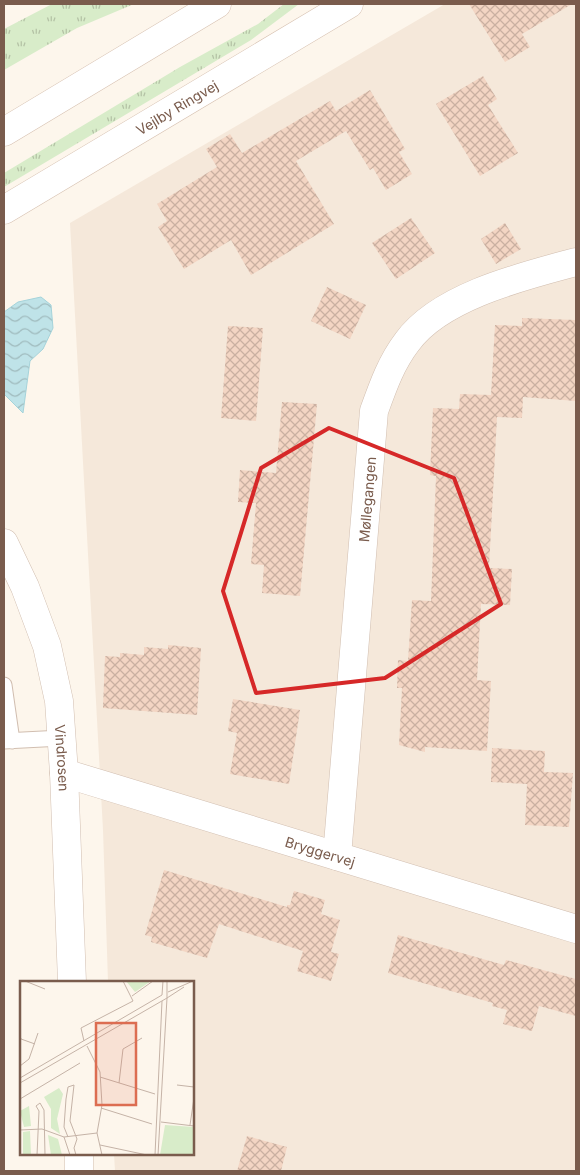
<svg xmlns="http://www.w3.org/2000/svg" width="580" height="1175" viewBox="0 0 580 1175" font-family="Inter,sans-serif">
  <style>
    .residential { fill: #f5e8da }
    .grass { fill: url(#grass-tufts) }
    .water { fill: url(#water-waves); stroke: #a5d3da }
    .building { fill: url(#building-cross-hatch) }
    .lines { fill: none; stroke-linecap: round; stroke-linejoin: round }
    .service-casing { stroke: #d1beb0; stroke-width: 17 }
    .minor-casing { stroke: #d1beb0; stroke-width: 29 }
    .secondary-casing { stroke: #d6c0b0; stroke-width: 29 }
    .service { stroke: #fff; stroke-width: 15 }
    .minor { stroke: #fff; stroke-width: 28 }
    .secondary { stroke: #fff; stroke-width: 28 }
    .marked { fill: none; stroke: #d62828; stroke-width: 4; stroke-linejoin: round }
    .labels { text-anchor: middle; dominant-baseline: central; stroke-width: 4; stroke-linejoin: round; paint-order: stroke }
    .street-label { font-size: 14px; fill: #7a5c4d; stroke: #fffaf3 }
    .inset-road { fill: none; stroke: #c5b3a7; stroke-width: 1 }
    .view { fill: #dc6d51; fill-opacity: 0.15; stroke: #dc6d51; stroke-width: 2.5 }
    .inset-edge { fill: none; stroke: #7a5c4d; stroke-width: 2.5 }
  </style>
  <defs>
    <pattern id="grass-tufts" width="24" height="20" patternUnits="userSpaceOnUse" patternTransform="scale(1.25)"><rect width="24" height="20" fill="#d8ecc9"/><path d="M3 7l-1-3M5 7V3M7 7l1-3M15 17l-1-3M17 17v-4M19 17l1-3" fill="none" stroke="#b4c2a5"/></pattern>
    <pattern id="water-waves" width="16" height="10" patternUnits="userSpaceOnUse" patternTransform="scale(1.25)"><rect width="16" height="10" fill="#bfe3e8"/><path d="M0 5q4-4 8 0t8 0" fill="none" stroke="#a0bbbe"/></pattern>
    <pattern id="building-cross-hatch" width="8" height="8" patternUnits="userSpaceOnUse" patternTransform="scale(1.25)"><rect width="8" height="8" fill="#f3d5c3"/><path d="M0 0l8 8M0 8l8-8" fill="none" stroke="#cab0a1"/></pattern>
  </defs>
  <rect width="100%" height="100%" fill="#fdf6ec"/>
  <path class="residential" d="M445,4h131v1167h-461l-1,-17h78v-172h-84l-5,-152 -33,-607z"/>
  <path class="grass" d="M52,4h82l-57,24 -73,42v-41z
    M284,4h15l-48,36 -247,147v-14l176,-106 78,-43z"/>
  <path class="water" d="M41,297l10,8 2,23 -10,21 -13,12 -7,52 -19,-19v-82l14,-10z"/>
  <path class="building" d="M469,4h103l-50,30 8,13 -25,15z
    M483,76l14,23 -9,6 30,48 -38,23 -44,-72z
    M370,90l35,59 -6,3 13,22 -26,16 -13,-22 -3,2 -24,-39 -50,30 38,63 -83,51 -20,-35 -47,29 -26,-42 9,-6 -10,-17 60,-37 -11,-18 24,-15 12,19 88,-52 6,10z
    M411,218l24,35 -39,26 -24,-36z
    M505,223l16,26 -25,15 -15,-25z
    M327,287l39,18 -16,34 -39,-18z
    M522,318l54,2v81l-53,-4 -1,21 -25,-1 -8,151 23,1 -2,36 -29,-1 -4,76 14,1 -4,70 -62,-4v5l-26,-7 3,-57h-5l1,-28 10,1 4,-61 19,1 5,-125 -6,-1 3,-67 26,1 1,-15 31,1 4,-70 27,1z
    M228,326l35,2 -7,93 -35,-3z
    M282,402l35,2 -17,192 -38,-3 2,-28 -13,-1 5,-61 -18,-1 2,-32 36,3z
    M168,645l33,3 -4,67 -94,-7 2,-52 15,1v-4l24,2v-8l24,2z
    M233,699l67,11 -11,74 -59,-10 7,-41 -9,-2z
    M492,748l53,3 -1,21 29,1 -4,54 -44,-2 2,-41 -36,-2z
    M164,870l123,37v-2h3l4,-14 31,9 -4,14 19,6 -9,32 8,2 -8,27 -34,-10 6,-20 -84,-27 -12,34 -56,-16 1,-5 -7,-2z
    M398,935l106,30 2,-5 70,19v37l-37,-10 -7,25 -29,-7 4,-14 -15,-4 1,-3 -105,-30z
    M247,1136l40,11 -6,24h-44z"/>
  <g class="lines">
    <g class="service-casing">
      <path id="service" d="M4,685l8,56
        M4,741l58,-3"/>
    </g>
    <g class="minor-casing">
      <g id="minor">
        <path id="s1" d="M4,543l21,44 22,59 12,55 5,72 8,209"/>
        <path id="s2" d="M64,773l512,156"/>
        <path id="s3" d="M337,856l37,-445c9,-25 17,-48 33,-69 33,-46 117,-66 169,-80"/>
        <path d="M79,1154v17"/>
      </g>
    </g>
    <g class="secondary-casing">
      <g id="secondary">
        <path d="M4,132l213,-128"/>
        <path id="s4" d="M4,210l345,-206"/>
      </g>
    </g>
    <use href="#service" class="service"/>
    <use href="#minor" class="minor"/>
    <use href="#secondary" class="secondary"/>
  </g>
  <path class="marked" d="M329,428l125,50 47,126 -116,74 -129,15 -33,-102 38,-123z"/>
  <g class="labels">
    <g class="street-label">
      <text stroke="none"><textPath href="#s4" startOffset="201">Vejlby Ringvej</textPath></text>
      <text stroke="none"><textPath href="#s3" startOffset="358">Møllegangen</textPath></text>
      <text stroke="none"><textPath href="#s1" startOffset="225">Vindrosen</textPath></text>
      <text stroke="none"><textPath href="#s2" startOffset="268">Bryggervej</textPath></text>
    </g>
  </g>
  <g transform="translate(20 981)">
    <rect width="174" height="174" fill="#fdf6ec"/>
    <path d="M106,0h25l-16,11zM39,107l4,6 -6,25 3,15 -9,-6v-19l-7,-12zM9,125l2,20 -7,1 -4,-16zM10,150l1,24h-8v-23zM28,154l10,4 4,16h-11z" fill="#d8ecc9"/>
    <path d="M145,144l29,2v28h-34z" fill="#d8ecc9"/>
    <path class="inset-road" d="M5,0l20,8M148,11l25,-11M112,15l21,-15M0,55l1,3 14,5M64,60l-3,-13 52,-27 -10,-20M67,65l13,26 2,33 -5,28 5,22M0,85l9,-7 9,-26M80,96l55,17M0,97l142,-83 1,-14M0,102l147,-85v-17M99,102l4,-34 19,-11M157,104l17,2M0,118l60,-36M20,122l4,7 1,45M81,127l51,16M141,141l33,4M170,144l4,-27M0,149l22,-1 22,8 33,-4M44,156l6,18M48,156l-4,-10 2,-28 2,-12 6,-2 -4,36 7,18 -3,9 2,7M80,164l47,10M17,174l2,-44 -3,-5 4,-3M135,174l7,-154M138,174l9,-157 17,-11"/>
    <path class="view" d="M76,42h40v82h-40z"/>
    <rect width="174" height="174" class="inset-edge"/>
  </g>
  <rect width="580" height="1175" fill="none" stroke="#7a5c4d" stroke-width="10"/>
</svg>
